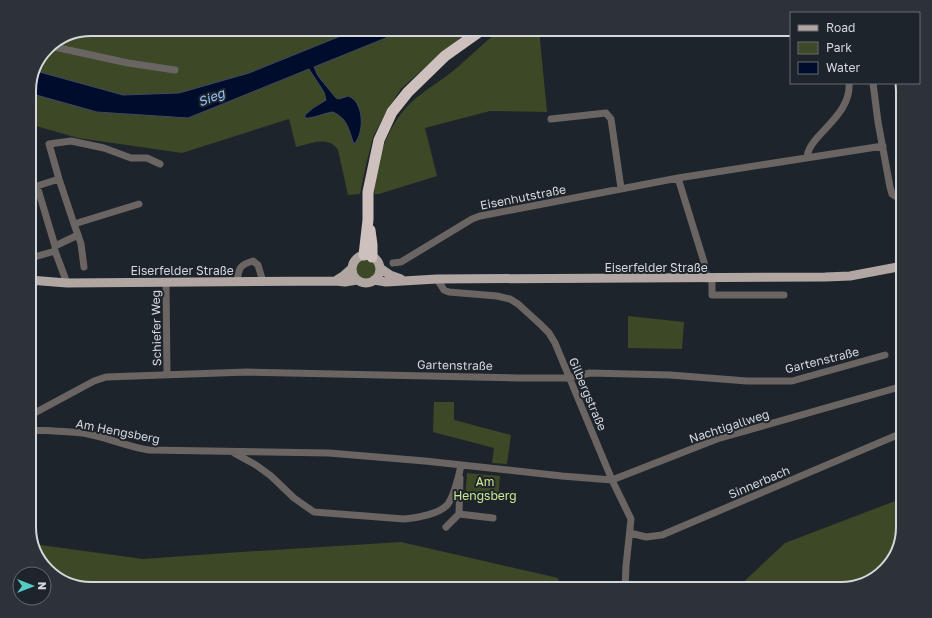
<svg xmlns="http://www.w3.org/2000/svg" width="932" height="618" viewBox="0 0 932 618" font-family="'Golos Text',sans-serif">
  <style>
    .green { fill: #3c4826 }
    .water { fill: #000c2b; stroke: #404960 }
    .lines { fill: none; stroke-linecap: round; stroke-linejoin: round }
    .minor { stroke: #6a6563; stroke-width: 7 }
    .major { stroke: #b2a6a3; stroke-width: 9 }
    .highway { stroke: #cec1bd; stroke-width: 11 }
    .labels { text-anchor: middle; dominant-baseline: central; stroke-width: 4; stroke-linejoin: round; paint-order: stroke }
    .street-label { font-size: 12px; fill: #d4d8dd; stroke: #1e242b }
    .park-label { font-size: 12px; fill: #cae890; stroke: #1e242b }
    .water-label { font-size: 13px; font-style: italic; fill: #96c1fb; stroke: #1e242b }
    .rim { fill: none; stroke: #d4d8dd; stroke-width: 2 }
  </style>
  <rect width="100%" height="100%" fill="#1e242b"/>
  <path class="green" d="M91,29h53l3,4 26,-4h185l-109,44 -70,20 -56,2 -87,-24 11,-24z
    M408,29h63l-29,23 -41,37 -15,23 -13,25 -7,28 -6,29 -12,1 -10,-45c-10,-15 -27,-6 -42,-3l-7,-28 -107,34 -104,-15 -49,-14v-31l68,19 91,6z
    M502,29h37l8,83 -57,-1 -65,17 12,48 -58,18h-5c2,-36 14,-72 42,-96 12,-10 25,-17 37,-27 17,-14 31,-29 49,-42z
    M352 269a14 14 0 1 1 28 0a14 14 0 1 1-28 0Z
    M628,316l56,6 -2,27 -54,-1z
    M434,402h20v18l57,15 -4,29 -15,-1 2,-15 -61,-16z
    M467,473l33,3 -2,25 -33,-2z
    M903,498v30l-10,33 -21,20 -30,8h-106l49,-46z
    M401,542l157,36 3,11h-470l-34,-10 -20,-21 -4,-14 110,15 83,-6z"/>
  <path class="water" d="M358,29h50l-94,38 4,9 18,22 3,1 9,-3c16,5 17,37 6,48 -6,-15 -5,-24 -21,-32 -9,1 -21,7 -28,6v-3l8,-7 13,-8 -2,-8 -15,-23 -121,49 -91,-6 -68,-19v-6l7,-16 87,24 56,-2 70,-20z"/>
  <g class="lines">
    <path class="minor" d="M50,46l78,17 47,7
      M873,83l5,39 12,65 2,7 8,5h3
      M551,119l55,-6 5,6 10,69
      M807,157c1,-8 5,-13 10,-19 14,-16 34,-32 32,-55
      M678,178l26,84 3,17
      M59,179l-10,-35 22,-3 33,7 27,10h16l13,6
      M78,235l3,9 3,23
      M55,246l23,-11 -4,-11
      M55,251v-5l-18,-60 22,-7 15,45 65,-20
      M29,258h2l24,-7 12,32
      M393,263l8,-1 71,-43 8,-3 198,-38 205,-32
      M437,279l7,11 5,2 48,4 13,3 8,5 22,20 9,9 6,10 57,137 19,39 -5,47 -1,23
      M712,279v16h72
      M166,282l1,92
      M237,282c2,-14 2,-17 16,-21l5,4 5,17
      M29,416l65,-35 12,-4 141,-5 271,6h51l21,-5 80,2 77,6h45l93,-26
      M29,430c20,1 40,1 59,4 21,4 40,13 61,16l180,3 96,8 137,15 50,4 105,-41 186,-53
      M234,453l22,12 15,11 23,22 20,14 90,7c13,-1 36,-5 44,-15 6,-9 11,-28 13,-39
      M459,514l34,4
      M446,527l13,-13 1,-36
      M630,533l16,4 16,-2 233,-99"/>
    <path class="major" d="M352 269a14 14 0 1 1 28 0a14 14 0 1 1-28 0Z
      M380,268l10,7 11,4
      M29,280l38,3 268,-2 10,1 12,-2
      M374,280l12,2 51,-3 388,-2 25,-1 53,-10
      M335,281l8,-5 9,-8"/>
    <path class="highway" d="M370,230l2,15v12
      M364,255l4,-35v-28l11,-52 13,-28 16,-20 37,-36 38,-27"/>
  </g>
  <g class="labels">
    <g class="street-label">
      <text transform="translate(523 197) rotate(-11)">Eisenhutstraße</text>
      <text x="656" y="267">Eiserfelder Straße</text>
      <text x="182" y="270">Eiserfelder Straße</text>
      <text transform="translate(156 328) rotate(-91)">Schiefer Weg</text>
      <text transform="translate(822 360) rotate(-14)">Gartenstraße</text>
      <text transform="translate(455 365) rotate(1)">Gartenstraße</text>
      <text transform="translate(588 394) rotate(67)">Gilbergstraße</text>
      <text transform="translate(729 426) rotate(-18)">Nachtigallweg</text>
      <text transform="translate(118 431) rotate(11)">Am Hengsberg</text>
      <text transform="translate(759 482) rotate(-23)">Sinnerbach</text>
    </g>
    <g class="park-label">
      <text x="485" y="481">Am<tspan x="485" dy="14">Hengsberg</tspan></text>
    </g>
    <g class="water-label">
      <text transform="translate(211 97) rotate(-22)">Sieg</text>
    </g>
  </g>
  <path d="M0 0H932V618H0ZM91 36H841A55 55 0 0 1 896 91V527A55 55 0 0 1 841 582H91A55 55 0 0 1 36 527V91A55 55 0 0 1 91 36Z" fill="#2d3239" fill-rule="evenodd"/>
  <path class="rim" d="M91 36H841A55 55 0 0 1 896 91V527A55 55 0 0 1 841 582H91A55 55 0 0 1 36 527V91A55 55 0 0 1 91 36Z"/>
  <rect x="790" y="12" width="130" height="72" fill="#1e242b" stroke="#676c72"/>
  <rect x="798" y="25" width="20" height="6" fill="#b2a6a3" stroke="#676c72"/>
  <text x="826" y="32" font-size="12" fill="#d4d8dd">Road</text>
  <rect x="798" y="42" width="20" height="12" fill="#3c4826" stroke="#676c72"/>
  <text x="826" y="52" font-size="12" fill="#d4d8dd">Park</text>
  <rect x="798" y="62" width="20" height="12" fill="#000c2b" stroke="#676c72"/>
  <text x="826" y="72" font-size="12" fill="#d4d8dd">Water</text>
  <g transform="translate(32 586) rotate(90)"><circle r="19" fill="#1e242b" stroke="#676c72"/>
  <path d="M0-3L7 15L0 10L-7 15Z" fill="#55cdc6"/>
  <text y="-6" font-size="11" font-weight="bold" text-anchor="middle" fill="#d4d8dd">N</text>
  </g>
</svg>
